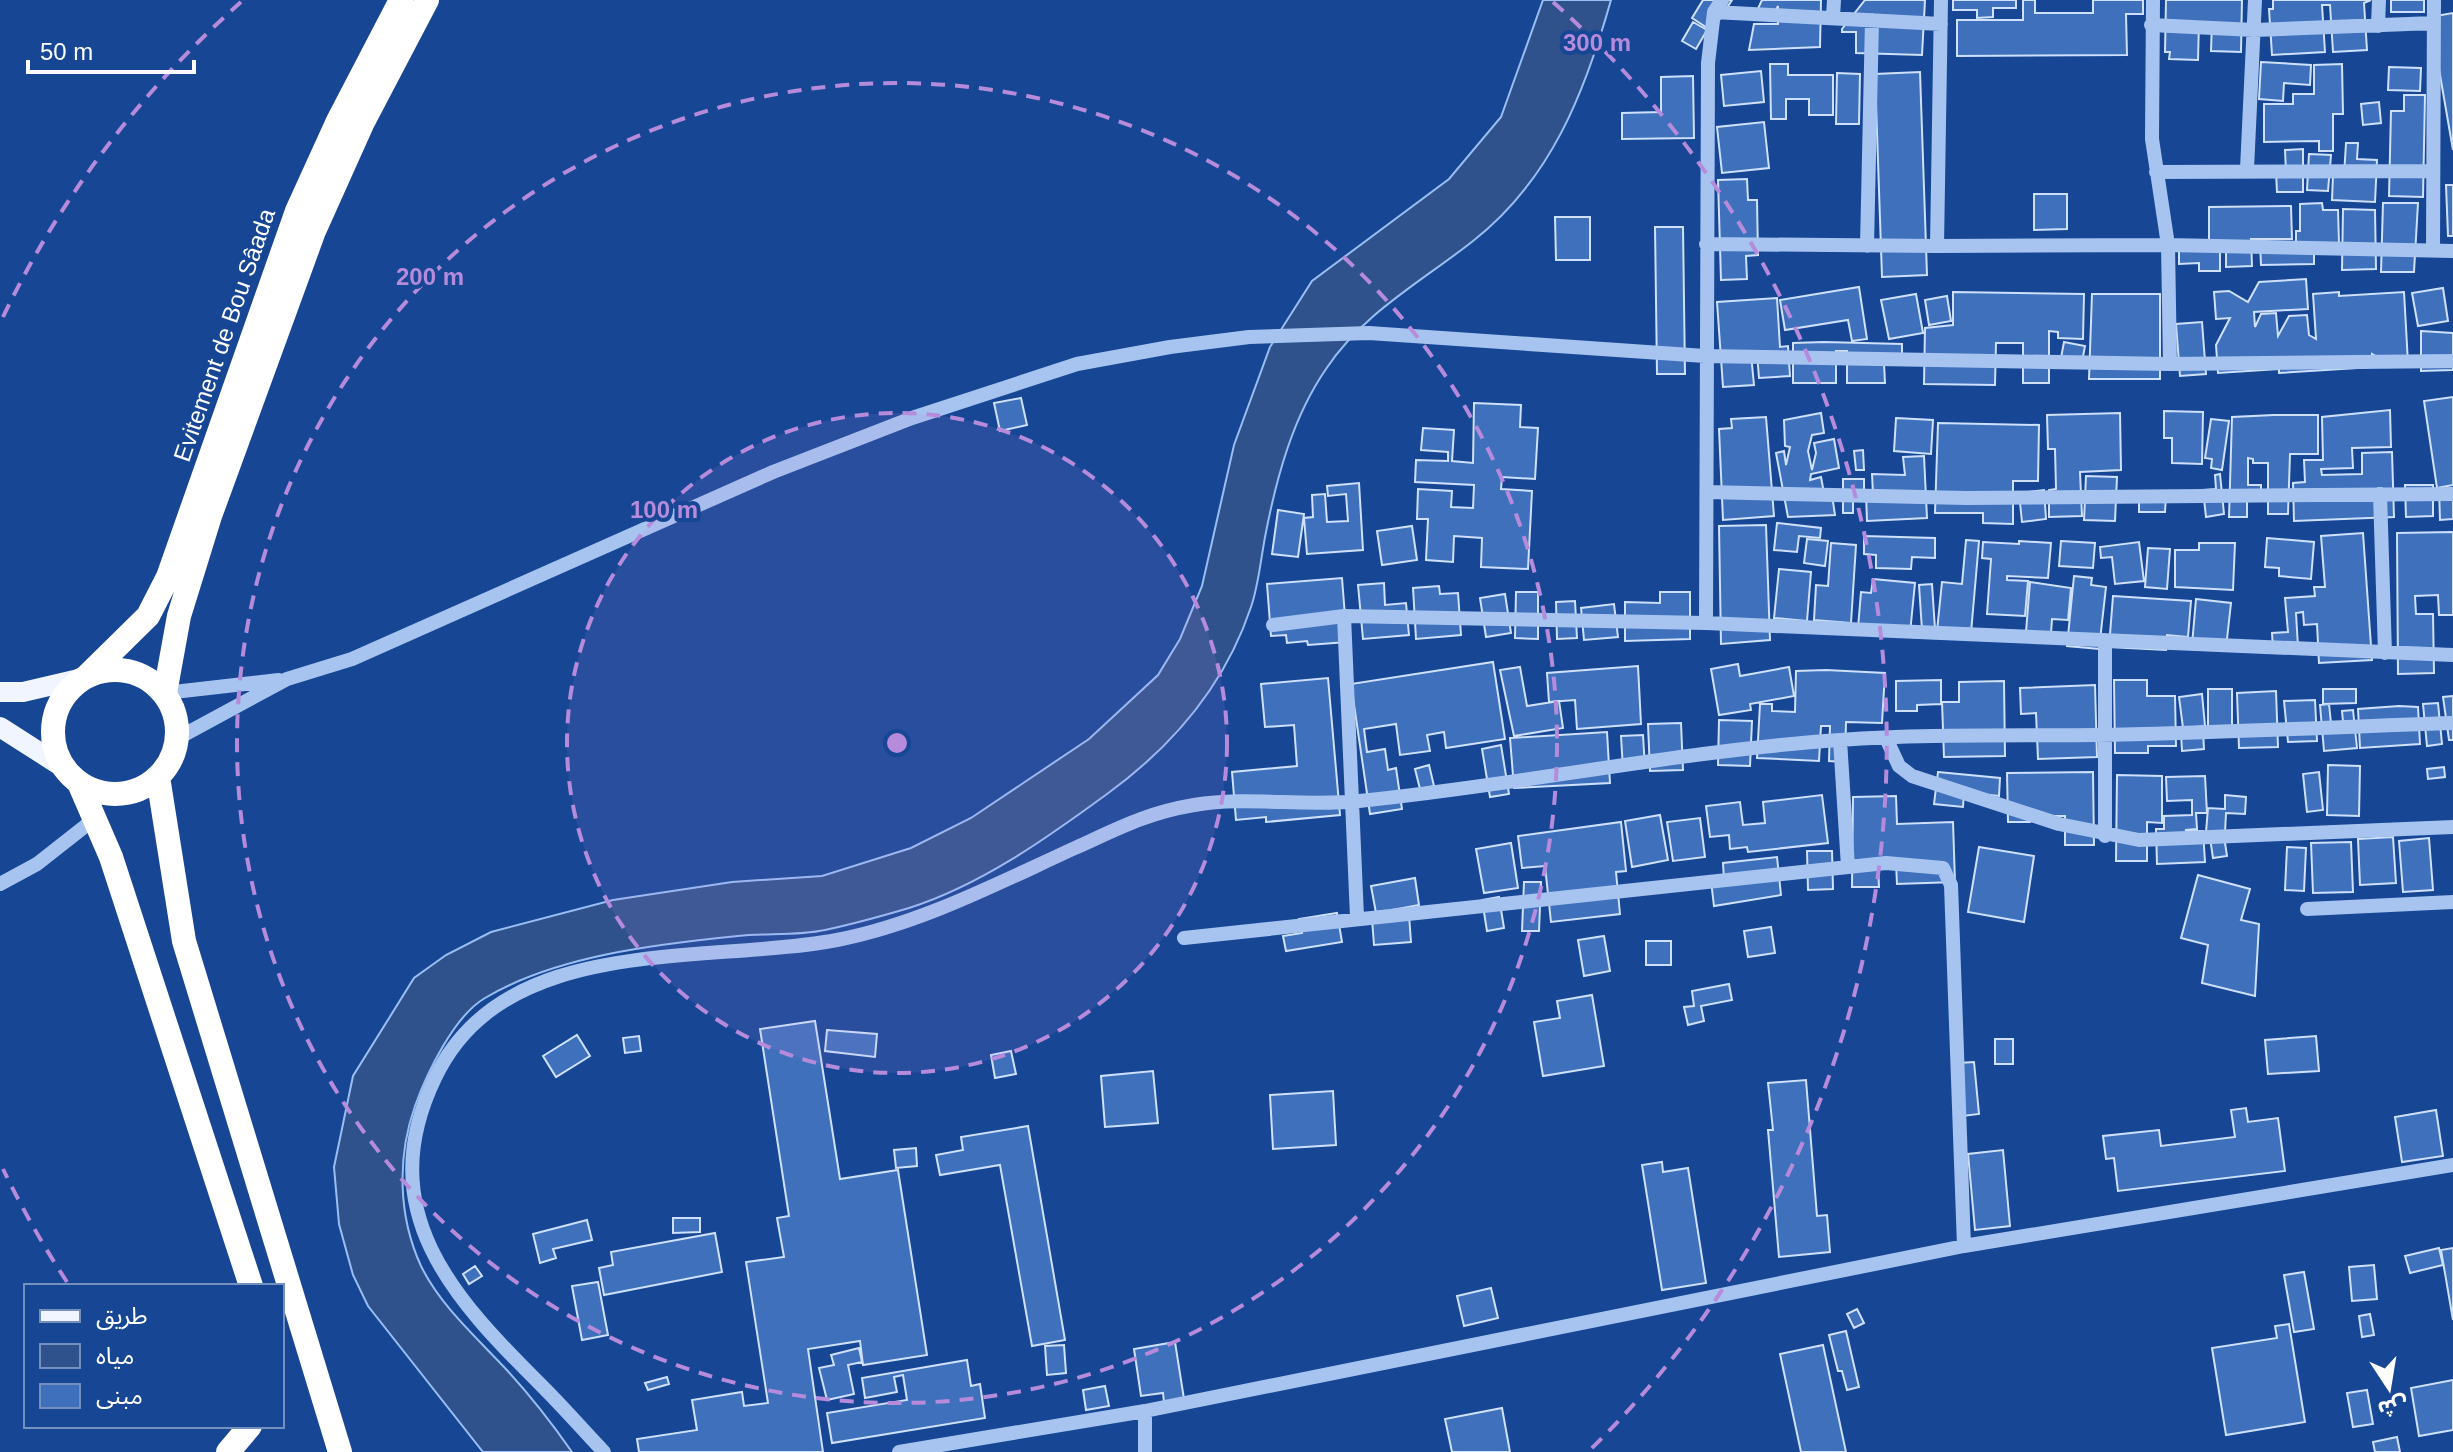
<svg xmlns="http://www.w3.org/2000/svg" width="2453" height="1452" viewBox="0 0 2453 1452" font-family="Helvetica,'Noto Sans Arabic',sans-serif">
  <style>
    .water { fill: #2f528c; stroke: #99bef4; stroke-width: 2 }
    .building { fill: #3f70bc; stroke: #cee0fc; stroke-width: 2 }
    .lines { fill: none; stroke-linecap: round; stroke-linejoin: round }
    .minor { stroke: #a7c4f1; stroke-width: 14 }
    .major { stroke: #f1f5ff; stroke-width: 20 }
    .highway { stroke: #fff; stroke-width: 24 }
    .ring { fill: none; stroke: #b68bdc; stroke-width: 4; stroke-dasharray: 14 10 }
    .labels { text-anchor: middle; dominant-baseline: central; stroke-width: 8; stroke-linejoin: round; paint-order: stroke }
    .street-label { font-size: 24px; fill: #fff; stroke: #164694 }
    .centre { fill: #b68bdc; stroke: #164694; stroke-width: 4 }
    .ring-label { font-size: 24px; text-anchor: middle; font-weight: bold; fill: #b68bdc; stroke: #164694; stroke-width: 8; stroke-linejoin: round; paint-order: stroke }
  </style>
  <rect width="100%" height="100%" fill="#164694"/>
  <path class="water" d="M1543,0h68c-26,92 -60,180 -138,241 -52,41 -110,72 -147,128 -33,48 -49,107 -60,163 -5,24 -7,52 -15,75 -26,78 -78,139 -144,187 -60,44 -126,91 -198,114 -27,8 -56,16 -84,22 -28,6 -59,3 -87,6 -81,8 -183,20 -253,62 -31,18 -58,75 -70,108 -18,51 -17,110 6,160 19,39 54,70 83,101 25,27 47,55 68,85h-89l-115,-146 -15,-31 -14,-51 -5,-57 19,-91 61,-98 32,-23 45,-23 122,-32 119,-18 90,-6 89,-28 60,-30 118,-79 69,-64 22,-36 22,-53 32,-141 36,-98 42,-66 137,-102 52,-62z"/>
  <path class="building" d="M1703,0h29l-20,31 -20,-13z
    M1762,0h59l-1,47 -71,3 5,-26h24v-18l-7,15 -17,-4z
    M1865,0h60l-3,55 -66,-2v-21h-14v-3z
    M1953,0h63v8h-23v9l-16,1v-8h-24z
    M2023,0h12v13h58v-13h50v14h-17l1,41 -170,1v-36h66z
    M2166,0h76l-1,52 -30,-1 1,-29h-13l-1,38 -29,-1 1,-7h-5z
    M2273,0h98l-7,3 3,47 -34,2 -3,-47h-8l3,47 -53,3 -3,-46h4z
    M2391,0h33v12h-33z
    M2453,13v137l-23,-133z
    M1693,22l14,8 -11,19 -14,-8z
    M2261,62l50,3 -1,20 -26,-2 -1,18 -24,-2z
    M1770,64h18v11h45v40h-24v-16h-23v20h-15z
    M2342,64l1,50h-10v37h-14v-10l-55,1v-38h29v-10h21v-29z
    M2389,67l32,1 -1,23 -32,-1z
    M1761,71l3,31 -40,4 -3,-31z
    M1920,72l7,203 -45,2 -7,-203z
    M1837,73l23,1 -1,50h-23z
    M1693,76l1,62 -72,1v-26l39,-1v-35z
    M2404,95h21l-2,102 -34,-1 2,-85h13z
    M2379,102l2,21 -18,2 -2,-21z
    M1764,122l5,46 -47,5 -5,-46z
    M2346,143h12l-1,16 20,1 -2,42 -43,-2 1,-25 11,1z
    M2303,149v43h-26l-1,-20h10l-1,-22z
    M2309,154l22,1 -3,36 -21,-1z
    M1747,179l1,21h9l1,55 -12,1 1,23 -26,1 -3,-100z
    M2446,185h7v51h-5z
    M2034,194h33v35l-33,1z
    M2322,203l1,7h15l1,33 -25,1v20l-53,1 -1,-22 36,-1v-11h4v-27z
    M2383,203h35l-4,69h-33z
    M2291,206l1,33h-41l1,27 -26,1v-26h-6v30h-21v-8l-20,1v-24h30v-33z
    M2343,209l32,1 1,59 -34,1z
    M1555,217h35v43h-34z
    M1655,227h28l2,147h-28z
    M2306,279l2,30 -54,3 1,15 6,-13 15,-1 2,23 11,-20 18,-1 2,20 7,4 -3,-45 26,-2v4l65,-4 4,71 -18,1 -18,-10v13l-93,6v-4l-61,4 -2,-28 14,-27 -14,1 -2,-27 15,-1 19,11 11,-20z
    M1859,287l8,52 -15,2 -4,-21 -63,10 -5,-30z
    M2443,288l5,33 -30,5 -6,-33z
    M1953,292l131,2 -1,45 -25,-1v-6l-9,-1v52h-26v-40h-27l-1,42 -71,-1 1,-56 28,-3z
    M1916,294l7,39 -34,6 -8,-39z
    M2092,294h68v85h-71z
    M1947,296l4,25 -22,4 -4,-25z
    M1777,298l3,49 8,-1 2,30 -31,2 -2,-24h-6l3,31 -31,2 -6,-85z
    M2202,322l4,52 -26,2 -4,-52z
    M2421,331l32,2v37l-32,1z
    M1824,342l78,2v18l-18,1 1,20h-38v-32h-11v32h-43v-40z
    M2064,342l21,4 -4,21 -21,-4z
    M2453,397v88l-16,3 -13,-87z
    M1021,398l6,27 -27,6 -6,-28z
    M1474,403l47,2 -1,22 18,1 -3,51 -33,-2 -1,12 31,2 -4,78 -47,-2 1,-29 -28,-2 -1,26 -27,-2 2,-41h-11l1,-30 34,2 -1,16 22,1 1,-23 -59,-3 1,-22 32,1v-9l-27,-2 2,-22 31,2 -2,31 21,2z
    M2390,410l1,37 -39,1 1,20 -32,1 1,6 40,-1v-21l30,-1 2,65 -100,4 -1,-38 12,-1 -1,-22h19l-1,-43z
    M2164,411l39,1 -1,52 -30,-1v-25h-8z
    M1821,413l3,20 -12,2 -4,16 4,19 4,-17 -2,-10 20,-4 5,29 -28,6 -1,6 11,-3 3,16 8,2 3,20 -47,2 -12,-64 8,-2 2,14 4,-18 -5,-1 -1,-26z
    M2120,413l1,57 -41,2 2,44 -33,1v-27l7,-1 -1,-40h-7l-1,-34z
    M2274,415h44v39h-28l-2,60h-20v-51h-15v-4l-5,-1v27h13v14h-14v18h-18l3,-100z
    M1766,417l8,99 -51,4 -4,-91 13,-1 -1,-9z
    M1896,418l37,2 -2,34 -37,-3z
    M2211,419l18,2 -7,49 -11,-2 1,-9 -7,-1z
    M1938,423l101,2 -1,56h-25v43l-30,-1v-10h-48z
    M1863,450l1,20h-8l-2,-19z
    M1924,456l3,62 -60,3 -1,-27h7l-1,-20 33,1 -2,-18z
    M2220,474l4,40 -18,3 -3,-27 13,-1 -1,-14z
    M2086,476l31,1 -2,44 -31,-1z
    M1843,479h21v16h-11v18h-10z
    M1359,483l4,67 -56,4 -3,-36 9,-1 -1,-22 13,-1 2,28 21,-1 -2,-27 -18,2 -1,-10z
    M2405,485h28v31l-27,1z
    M2439,489h14v30l-13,1z
    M2044,490l2,29 -24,3 -3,-29z
    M2139,496h27l-1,16h-26z
    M1278,510l26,4 -6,43 -26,-3z
    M1777,523l44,5 -1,10 -21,-2 -2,16 -23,-2z
    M1766,525l4,115 -49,4 -2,-118z
    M1412,526l5,34 -35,5 -5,-34z
    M2453,532v83h-14l-1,-20 -23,1 1,18h17l1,59 -36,1 -1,-141z
    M2363,533l9,127 -53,3 -2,-39 -13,1 -1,-13 -7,1 2,34 -25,2 -1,-16 16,-1 -3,-34 30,-2 -1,-9h11l-4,-51z
    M1864,536l71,2v20l-23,-1 -1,12 -35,-1v-13l-12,-1z
    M2267,538l47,4 -3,37 -32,-3v-8l-14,-1z
    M1807,539l21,2 -3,25 -21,-3z
    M1966,540l13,1 -8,92 -34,-2 5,-49 20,2z
    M2019,541l32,2 -3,35 -41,-2v4l21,1 -3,35 -38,-2 4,-55 -9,-1 1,-16 36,2z
    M2061,541l34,2 -2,25 -34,-2z
    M2139,542l5,39 -29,3 -3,-27 -11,1 -1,-11z
    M1831,543l25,2 -5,78 -37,-3 2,-35 12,1z
    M2199,543h36l-2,47 -58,-3v-37h24z
    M2148,548l22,1 -3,40 -22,-2z
    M1779,569l32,3 -4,49 -33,-3z
    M2074,576l18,2 -1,7 15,2 -7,62 -32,-3z
    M1342,578l5,64 -39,3 -1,-4 -20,2 -1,-8 -15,1 -4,-52z
    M1873,579l42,4 -5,50 -52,-5 3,-36 10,1z
    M2030,582l41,6 -3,32 -16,-1 -1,15 -25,-2z
    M1384,583l1,22 21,-2 3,32 -46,4 -5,-54z
    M1932,584l3,45 -13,1 -3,-45z
    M1439,586l1,8 18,-1 3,42 -45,4 -3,-51z
    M1516,592h22v47l-23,-1z
    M1660,592h30v47l-65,2v-39l35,1z
    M1505,594l6,39 -25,4 -6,-39z
    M2113,596l78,5 -3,36 -21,-2 -1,15 -57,-3z
    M2196,599l35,4 -5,45 -34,-3z
    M1575,601l2,37 -20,1 -1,-37z
    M1614,604l4,33 -34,3 -3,-32z
    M1493,662l12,77 -59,9 -2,-16 -17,3 3,16 -30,4 -4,-31 -32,5 3,23 18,-3 3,21 8,-2 6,41 -32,5 -19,-130z
    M1738,664l2,12 49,-9 5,29 -44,8 1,6 -32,5 -8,-46z
    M1638,666l3,58 -64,5 -2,-29 -26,2 -2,-29z
    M1520,667l7,39 32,-5 4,27 -49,8 -14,-66z
    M1826,670l59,3 -3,50 -36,-1 -1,40 -16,-1 1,-35h-9l-2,35 -62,-3 3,-54h12v7l23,1 1,-41z
    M1328,678l12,137 -74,7v-5l-30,3 -4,-48 65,-6 -3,-41 -29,2 -4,-43z
    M1941,680v24l-24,1v6h-21v-30z
    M2114,680h33v16h28l1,50h-28v7h-33z
    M2004,681l1,75 -61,1 -2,-55h17v-20z
    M2095,685l2,72 -59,2 -2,-46 -15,1 -1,-26z
    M2208,689h24v45h-24z
    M2323,689h33v14l-33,1z
    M2276,691l2,56 -39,1 -2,-55z
    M2202,694l3,32 -22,2 -4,-31z
    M2453,696v44h-4l-6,-43z
    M2315,700l2,41 -29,1 -4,-41z
    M2438,703l4,41 -15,2 -4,-42z
    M2329,704l3,29 12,-1 -2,-21 11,-1 4,38 -33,3 -4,-46z
    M2399,706l19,1 2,37 -60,4 -2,-39z
    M1719,720l33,1 -2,45 -32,-1z
    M1681,723l2,47 -33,1 -2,-47z
    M2203,731l1,18 -22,2 -1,-18z
    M1607,732l3,51 -96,5 -4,-50z
    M1643,735l2,33 -22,1 -2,-33z
    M1501,745l8,49 -19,3 -8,-48z
    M1429,765l5,21 -14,3 -5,-20z
    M2328,765l32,1 -1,50 -32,-1z
    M2444,767l1,10 -17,2 -1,-10z
    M1938,772l62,6 -1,18 -35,-4 -1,15 -29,-3z
    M2093,772l1,73h-29v-29h-35v6h-22l-1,-49z
    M2319,772l4,38 -16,2 -4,-38z
    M2117,775l45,1v47l-15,-1v39h-31z
    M2205,776l2,37h-11l1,16 -12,1 18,1 2,31 -48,2 -1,-35h8v-13l28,-1v-15l-25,1 -1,-24z
    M1822,795l6,48 -80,9 -1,-5 -17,2 -1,-14 -19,2 -4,-31 34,-4 3,23 22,-2 -2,-21z
    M2225,795l21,2 -1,17 -19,-1 -1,20 -19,-1 2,-24 17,1z
    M1896,796l1,28 56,-2 2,60 -58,2 -1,-22h-18l1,25h-27l1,-90z
    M1660,815l8,45 -36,7 -7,-46z
    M1700,818l5,39 -32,4 -6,-39z
    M1621,822l5,49 -10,1 4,42 -69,8 -6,-56 -23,2 -4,-32z
    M2224,836l3,20 -14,2 -3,-20z
    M2393,837l3,46 -36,2 -2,-46z
    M2429,838l4,52 -30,2 -4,-51z
    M2351,842l2,50 -40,1 -2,-50z
    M1511,843l7,45 -34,5 -8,-44z
    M1979,847l55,9 -10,66 -56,-10z
    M2287,847l19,1 -2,43 -19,-1z
    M1807,851h25l1,38 -25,1z
    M1777,857l4,38 -67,11 -3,-25 13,-1 -1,-17z
    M2198,875l52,14 -9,31 18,4 -4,72 -53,-13 6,-38 -27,-7z
    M1415,878l4,27 -43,8 -5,-27z
    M1524,882h17l-2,49h-17z
    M1499,897l5,31 -17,3 -5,-31z
    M1337,913l5,29 -56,9 -3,-15 19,-3 -3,-14z
    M1409,915l2,27 -37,3 -2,-26z
    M1771,927l4,26 -27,4 -4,-26z
    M1604,936l6,35 -26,5 -6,-36z
    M1646,941h25v24h-25z
    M1729,984l3,16 -31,6 3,15 -16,4 -4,-18 10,-1 -2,-15z
    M1592,995l12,71 -61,10 -9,-54 26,-4 -3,-17z
    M815,1021l25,158 58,-9 29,185 -64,10 -3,-24 -52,8 15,103h-184l-2,-13 60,-9 -5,-30 50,-8 2,14 24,-3 -22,-141 38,-5 -7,-39 12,-2 -29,-187z
    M827,1030l50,4 -2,23 -50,-6z
    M577,1035l13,21 -34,21 -13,-21z
    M639,1036l2,15 -16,2 -2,-15z
    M2316,1036l3,35 -51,3 -3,-34z
    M1995,1039h18v25h-18z
    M1011,1051l5,23 -21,4 -4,-23z
    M1974,1062l5,52 -16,2 -5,-53z
    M1153,1071l5,52 -53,4 -4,-51z
    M1806,1080l11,136 10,-1 3,37 -51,5 -11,-127h5l-5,-47z
    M1333,1091l3,54 -63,4 -3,-54z
    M2246,1108l2,14 30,-4 7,53 -167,20 -4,-33 -8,1 -3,-23 56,-6 2,16 74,-9 -4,-27z
    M2436,1110l7,46 -41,6 -7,-45z
    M1028,1126l37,214 -33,6 -32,-181 -60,10 -4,-20 27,-5 -2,-13z
    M916,1148l1,18 -21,2 -2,-18z
    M2003,1150l7,76 -35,4 -7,-76z
    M1662,1162l1,10 25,-4 18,115 -44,7 -20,-125z
    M673,1218h27v14l-27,1z
    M587,1220l5,20 -39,9 3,9 -16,5 -7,-29z
    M715,1233l7,39 -118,23 -5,-27 14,-3 -2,-13z
    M2439,1248l4,17 -33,8 -5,-17z
    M2453,1248v72l-12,-70z
    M2374,1265l3,34 -25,2 -3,-34z
    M475,1266l7,10 -13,8 -6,-10z
    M2304,1272l10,57 -20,3 -10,-57z
    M598,1282l10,53 -26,5 -10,-54z
    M1491,1288l7,30 -34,8 -7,-30z
    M1857,1309l7,14 -10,5 -7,-14z
    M2370,1314l4,21 -12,2 -3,-21z
    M2289,1324l16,98 -79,13 -14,-87 65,-10 -2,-12z
    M1846,1331l13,56 -12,3 -5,-19h-4l-9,-36z
    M1175,1342l9,57 -20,3 -1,-9 -22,3 -7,-47z
    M1064,1345l2,28 -19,2 -2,-29z
    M1823,1345l23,107h-45l-21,-98z
    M859,1348l3,14 -14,3 6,29 -27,6 -8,-32 15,-3 -3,-10z
    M967,1360l4,26 9,-2 5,34 -153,25 -5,-30 80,-13 -4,-25 -9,2 3,15 -32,6 -3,-20z
    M667,1377l2,7 -21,6 -3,-7z
    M2453,1380v50l-34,6 -8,-48z
    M1105,1386l4,20 -23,4 -3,-20z
    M2367,1390l6,34 -20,3 -6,-34z
    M1502,1408l8,44h-58l-7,-33z
    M2397,1437l3,15h-25l-2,-10z"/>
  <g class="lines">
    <path class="minor" d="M1941,0l-4,246 231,-1 285,6
      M2153,0l-1,139 16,106 2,119
      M1714,12l227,12
      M1833,17l1,-17
      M2151,25l103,5 180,-7
      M2378,26l1,-26
      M2247,169l8,-169
      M2156,172l277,-1
      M1706,244l231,2
      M1867,246l5,-226
      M2433,251l1,-251
      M1708,492l258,6 487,-4
      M2380,494l5,159
      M1344,616l13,301
      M1706,623l2,-560 6,-51 8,-12
      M1273,625l71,-9 362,7 747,32
      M165,693l114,-13
      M178,738l109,-59 65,-20 421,-187 139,-54 165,-54 93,-17 79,-10 120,-4 336,23 465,8 283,-3
      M1886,738l13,28 13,10 147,48 80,16 314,-13
      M1840,740l8,127
      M2105,836v-195
      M0,884l37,-20 56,-44
      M2307,909l146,-7
      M1184,938l702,-75 57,5 8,17 13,361
      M1145,1411v41
      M604,1452c-20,-21 -40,-44 -61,-65 -90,-89 -172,-176 -108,-309 69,-146 270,-113 402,-138 83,-16 161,-57 238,-92 42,-19 71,-35 119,-43 54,-9 110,2 165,-4 161,-16 320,-50 481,-61 85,-6 171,-4 256,-5 119,-2 238,-8 357,-12
      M899,1452l246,-41 819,-165 489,-81"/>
    <path class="major" d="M0,692h23l60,-14
      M0,727l64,41"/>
    <path class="highway" d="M53 732a62 62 0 1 1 124 0a62 62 0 1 1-124 0Z
      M87,676l61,-60 20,-39 129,-366 41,-90 63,-121
      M165,693l14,-77 31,-100 104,-285 48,-107 65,-124
      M158,777l26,164 156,511
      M79,783l32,74 140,429
      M228,1452l22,-26"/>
  </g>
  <circle cx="897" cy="743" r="330" fill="#b68bdc" fill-opacity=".12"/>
  <g class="ring">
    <circle cx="897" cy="743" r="330"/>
    <circle cx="897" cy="743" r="660"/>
    <path d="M67 1282A990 990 0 0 1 3 1169M3 317A990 990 0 0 1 241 2M1553 2A990 990 0 0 1 1591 1449"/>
  </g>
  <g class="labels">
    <g class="street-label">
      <text transform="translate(224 335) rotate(-71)">Evitement de Bou Sâada</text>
    </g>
  </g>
  <circle cx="897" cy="743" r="12" class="centre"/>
  <g class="ring-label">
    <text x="1597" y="51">300 m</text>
    <text x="430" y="285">200 m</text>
    <text x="664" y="518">100 m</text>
  </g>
  <rect x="24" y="1284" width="260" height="144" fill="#164694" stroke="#7390bf" stroke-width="2"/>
  <rect x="40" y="1310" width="40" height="12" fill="#f1f5ff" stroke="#7390bf" stroke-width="2"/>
  <text x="96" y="1324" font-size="24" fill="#ffffff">طريق</text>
  <rect x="40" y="1344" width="40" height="24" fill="#2f528c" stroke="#7390bf" stroke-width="2"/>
  <text x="96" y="1364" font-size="24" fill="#ffffff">مياه</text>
  <rect x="40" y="1384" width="40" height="24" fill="#3f70bc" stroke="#7390bf" stroke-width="2"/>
  <text x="96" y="1404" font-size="24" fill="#ffffff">مبنى</text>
  <g transform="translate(2389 1388) rotate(168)" stroke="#164694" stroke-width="6" paint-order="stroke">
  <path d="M0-6L14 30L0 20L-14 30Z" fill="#ffffff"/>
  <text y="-12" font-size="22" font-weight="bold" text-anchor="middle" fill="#ffffff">ش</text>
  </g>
  <path d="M28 60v12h166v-12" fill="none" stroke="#ffffff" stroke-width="4"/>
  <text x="40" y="60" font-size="24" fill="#ffffff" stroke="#164694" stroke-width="6" paint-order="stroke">50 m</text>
</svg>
